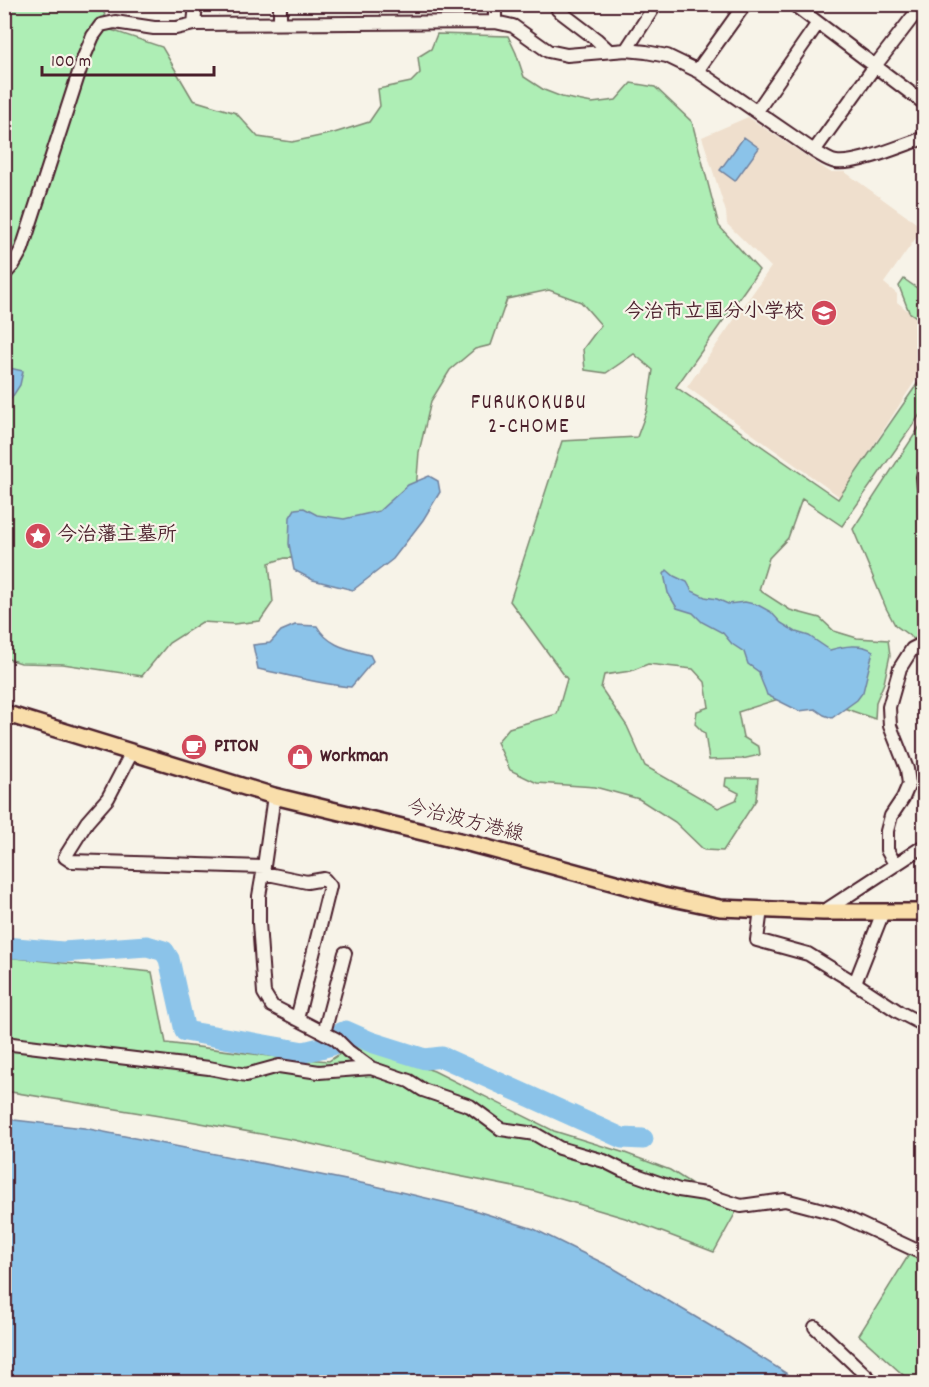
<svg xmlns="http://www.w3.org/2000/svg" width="929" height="1387" viewBox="0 0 929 1387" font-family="Dekko,'Klee One',sans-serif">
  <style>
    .built { fill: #efdfcd }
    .green { fill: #aeeeb5; stroke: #7c8670; stroke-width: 1.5 }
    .water { fill: #8bc3e9; stroke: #71819d; stroke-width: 1.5 }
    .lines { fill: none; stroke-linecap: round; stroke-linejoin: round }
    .river { stroke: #8bc3e9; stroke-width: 21 }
    .minor-casing { stroke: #4a1f2b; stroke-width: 16 }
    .major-casing { stroke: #4a1f2b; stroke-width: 20 }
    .minor { stroke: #f7f3e8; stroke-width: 12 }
    .major { stroke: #f9deab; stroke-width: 15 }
    .labels { text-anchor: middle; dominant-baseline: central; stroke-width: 4.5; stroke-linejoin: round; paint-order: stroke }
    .poi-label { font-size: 20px; font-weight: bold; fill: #4a1f2b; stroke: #f7f3e8; text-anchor: start }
    .street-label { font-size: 20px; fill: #4a1f2b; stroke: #f7f3e8 }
    .neighbourhood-label { font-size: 21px; letter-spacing: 1.5px; fill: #4a1f2b; stroke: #f7f3e8 }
  </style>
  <rect width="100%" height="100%" fill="#f7f3e8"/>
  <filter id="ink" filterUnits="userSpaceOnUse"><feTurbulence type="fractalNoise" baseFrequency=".0167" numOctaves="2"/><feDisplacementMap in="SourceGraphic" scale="12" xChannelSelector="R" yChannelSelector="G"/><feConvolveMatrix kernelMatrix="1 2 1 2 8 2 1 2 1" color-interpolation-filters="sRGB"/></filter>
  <g filter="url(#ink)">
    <path class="built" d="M748,117l82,55h15l78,56 -39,55 13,11v8l27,22v43l-84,130 -153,-110 84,-120 -44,-43 -1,-12 -24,-75z"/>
    <path class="green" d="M5,5h107l-8,8 7,17 51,17 31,53 43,13 22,24 34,5 42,-9 35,-11 11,-16 -2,-17 33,-7 9,-9 -2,-16 13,-8 6,-15 71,2 8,17 8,24 20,13 18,7 30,6 24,-3 15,-17 24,4 37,35 27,104 40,44 -83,117 162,112 86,-125v35l-82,117 -40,-27 -14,39 -19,20 -10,32 31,20 30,8 14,13 23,7 31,2 2,15 -6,28 -8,19 -1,17 -37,-13 -50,-10 -50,16 5,25 16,10 1,8 -18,4 -33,1 -4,-26 -10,-10 2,-13 12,-4 -4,-25 -12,-13 -45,-5 -17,7 -27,4 -3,13 26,38 18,40 73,42 18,-8 3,-7 -14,-7 1,-8h32l-2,22 -33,51 -19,-1 -29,-28 -36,-23 -44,-12 -58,-4 -27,-13 -13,-28 12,-14 48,-14 10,-35 -57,-78 52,-160 75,-4 10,-27 6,-40 -19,-16 -28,19 -21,-3 -2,-21 18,-24 -20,-23 -32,-12 -42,9 -16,46 -16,4 -25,21 -19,31 -12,51 -4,50 -73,57 -57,-1 -16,5 4,39 -13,19 -26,3 -32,-2 -33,21 -27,33 -79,-12 -42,-1 -16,-5z
      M904,279l20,14v29l-15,-10 -10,-26z
      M924,420v214l-10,5 -19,-14 -9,-17 -33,-79z
      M5,957l147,15 14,71 104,13 59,5 26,-17 79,27 120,60 71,22 45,17 66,42 -22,40 -89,-34 -91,-27 -131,-26 -109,-25 -110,-20 -179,-29z
      M910,1253l14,7v122h-13l-52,-47z"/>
    <path class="water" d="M744,137l15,11 -24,33 -15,-11z
      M5,367l18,4 -3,14 -15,23z
      M429,476l9,5 2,11 -17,28 -30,39 -40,31 -40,-10 -19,-10 -5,-26 1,-27 5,-8 9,-1 13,7 27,4 35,-8 29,-26z
      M667,570l7,6 13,6 5,9 13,6 12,2 11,5 17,-2 13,3 13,7 10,11 15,9 13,4 21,14c13,-4 32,-7 43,1l-10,41 -6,8 -25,18 -8,-3 -9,-6 -16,2 -32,-16c-2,-8 -7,-15 -8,-23l-11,-8 -4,-12 -12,-8 -9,-11 -21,-11 -9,-9 -16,-5 -9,-15 -4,-19z
      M295,625l22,1c12,21 32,23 53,29l3,6 -22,26c-32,-3 -62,-12 -93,-18l-5,-24 17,-2 11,-12z
      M5,1119l79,9 287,57 93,22 70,22 79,39 106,63 81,51h-795z"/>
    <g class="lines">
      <path class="river" d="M4,947l59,5 84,-6 17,5 5,8 16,72 119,21 28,-7 9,-12 5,-2 25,11 54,17 17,-2 180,81 21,1"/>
      <g class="minor-casing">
        <path id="minor" d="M495,4v18
          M558,4v6l38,29 13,12
          M793,4l131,99
          M280,23v-19
          M194,24l2,-20
          M626,50l30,-46
          M697,71l48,-67
          M757,111l61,-88
          M814,151l61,-85 43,-56
          M4,275l9,-10 9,-16 62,-192 9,-21 8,-11 14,-3 39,6h22l18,-4 301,-2 18,4 35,25 19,4 59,-5 20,2 21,4 29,14 118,81c7,4 15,10 22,11 21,3 67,-17 88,-24
          M924,472l-1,5 1,12
          M132,752l-24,46 -21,24 -22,35 6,4 193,6
          M274,796l-11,77 44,9 17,-3 6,7 -33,133
          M895,864l-8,-14v-19l4,-15 12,-18 6,-14 -2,-15 -17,-43 -1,-19 11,-39 12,-19 12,-6
          M263,873l-4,23v27l5,70 8,13 64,33 12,12 23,17 38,13 14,9 47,16 31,23 34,5 24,14 45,13 18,9 57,20 26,4 36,12 44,-6 53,14 86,40
          M761,909l-4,31 51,14 47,29 28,-71
          M823,912l101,-66
          M855,983l44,29 25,13
          M324,1033l21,-80
          M4,1043l205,25 37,7 33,-9 40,6 52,-4
          M815,1327l58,55"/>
      </g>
      <g class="major-casing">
        <path id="major" d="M4,713l270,83 198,48 191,52 57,12 103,4h101"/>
      </g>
      <use href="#minor" class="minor"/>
      <use href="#major" class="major"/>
    </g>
  </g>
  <defs>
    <g id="school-disc" transform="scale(1.35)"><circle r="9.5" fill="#d1495b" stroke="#f7f3e8"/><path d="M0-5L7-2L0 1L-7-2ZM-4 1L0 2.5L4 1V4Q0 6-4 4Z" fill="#fff"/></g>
    <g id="sight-disc" transform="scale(1.35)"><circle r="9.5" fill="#d1495b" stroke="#f7f3e8"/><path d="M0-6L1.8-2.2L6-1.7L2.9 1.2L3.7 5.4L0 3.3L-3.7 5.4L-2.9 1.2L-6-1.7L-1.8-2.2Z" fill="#fff"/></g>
    <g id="cafe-disc" transform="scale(1.35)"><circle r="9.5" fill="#d1495b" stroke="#f7f3e8"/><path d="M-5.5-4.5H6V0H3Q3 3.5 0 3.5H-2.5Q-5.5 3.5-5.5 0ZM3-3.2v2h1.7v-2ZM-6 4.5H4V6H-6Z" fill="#fff"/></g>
    <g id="shop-disc" transform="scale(1.35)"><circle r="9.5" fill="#d1495b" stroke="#f7f3e8"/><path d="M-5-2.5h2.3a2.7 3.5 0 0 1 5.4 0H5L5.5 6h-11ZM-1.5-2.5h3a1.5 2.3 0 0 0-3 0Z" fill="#fff"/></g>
  </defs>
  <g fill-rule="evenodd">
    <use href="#school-disc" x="824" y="313"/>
    <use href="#sight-disc" x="38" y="536"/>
    <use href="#cafe-disc" x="194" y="747"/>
    <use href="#shop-disc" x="300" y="757"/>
  </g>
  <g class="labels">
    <g class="poi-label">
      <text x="804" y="313" text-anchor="end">今治市立国分小学校</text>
      <text x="57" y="536">今治藩主墓所</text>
      <text x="214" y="747">PITON</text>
      <text x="320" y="757">Workman</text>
    </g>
    <g class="street-label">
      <text transform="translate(465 822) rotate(14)">今治波方港線</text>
    </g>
    <g class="neighbourhood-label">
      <text x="529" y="404">FURUKOKUBU<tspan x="529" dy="24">2-CHOME</tspan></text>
    </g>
  </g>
  <rect width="929" height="1387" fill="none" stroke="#f7f3e8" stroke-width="24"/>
  <rect x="12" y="12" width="905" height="1363" fill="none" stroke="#4a1f2b" stroke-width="2" filter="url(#ink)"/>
  <path d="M42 66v9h172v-9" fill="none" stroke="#4a1f2b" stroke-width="3"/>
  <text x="51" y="66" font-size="18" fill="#4a1f2b" stroke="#f7f3e8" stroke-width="4.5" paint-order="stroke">100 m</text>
</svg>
